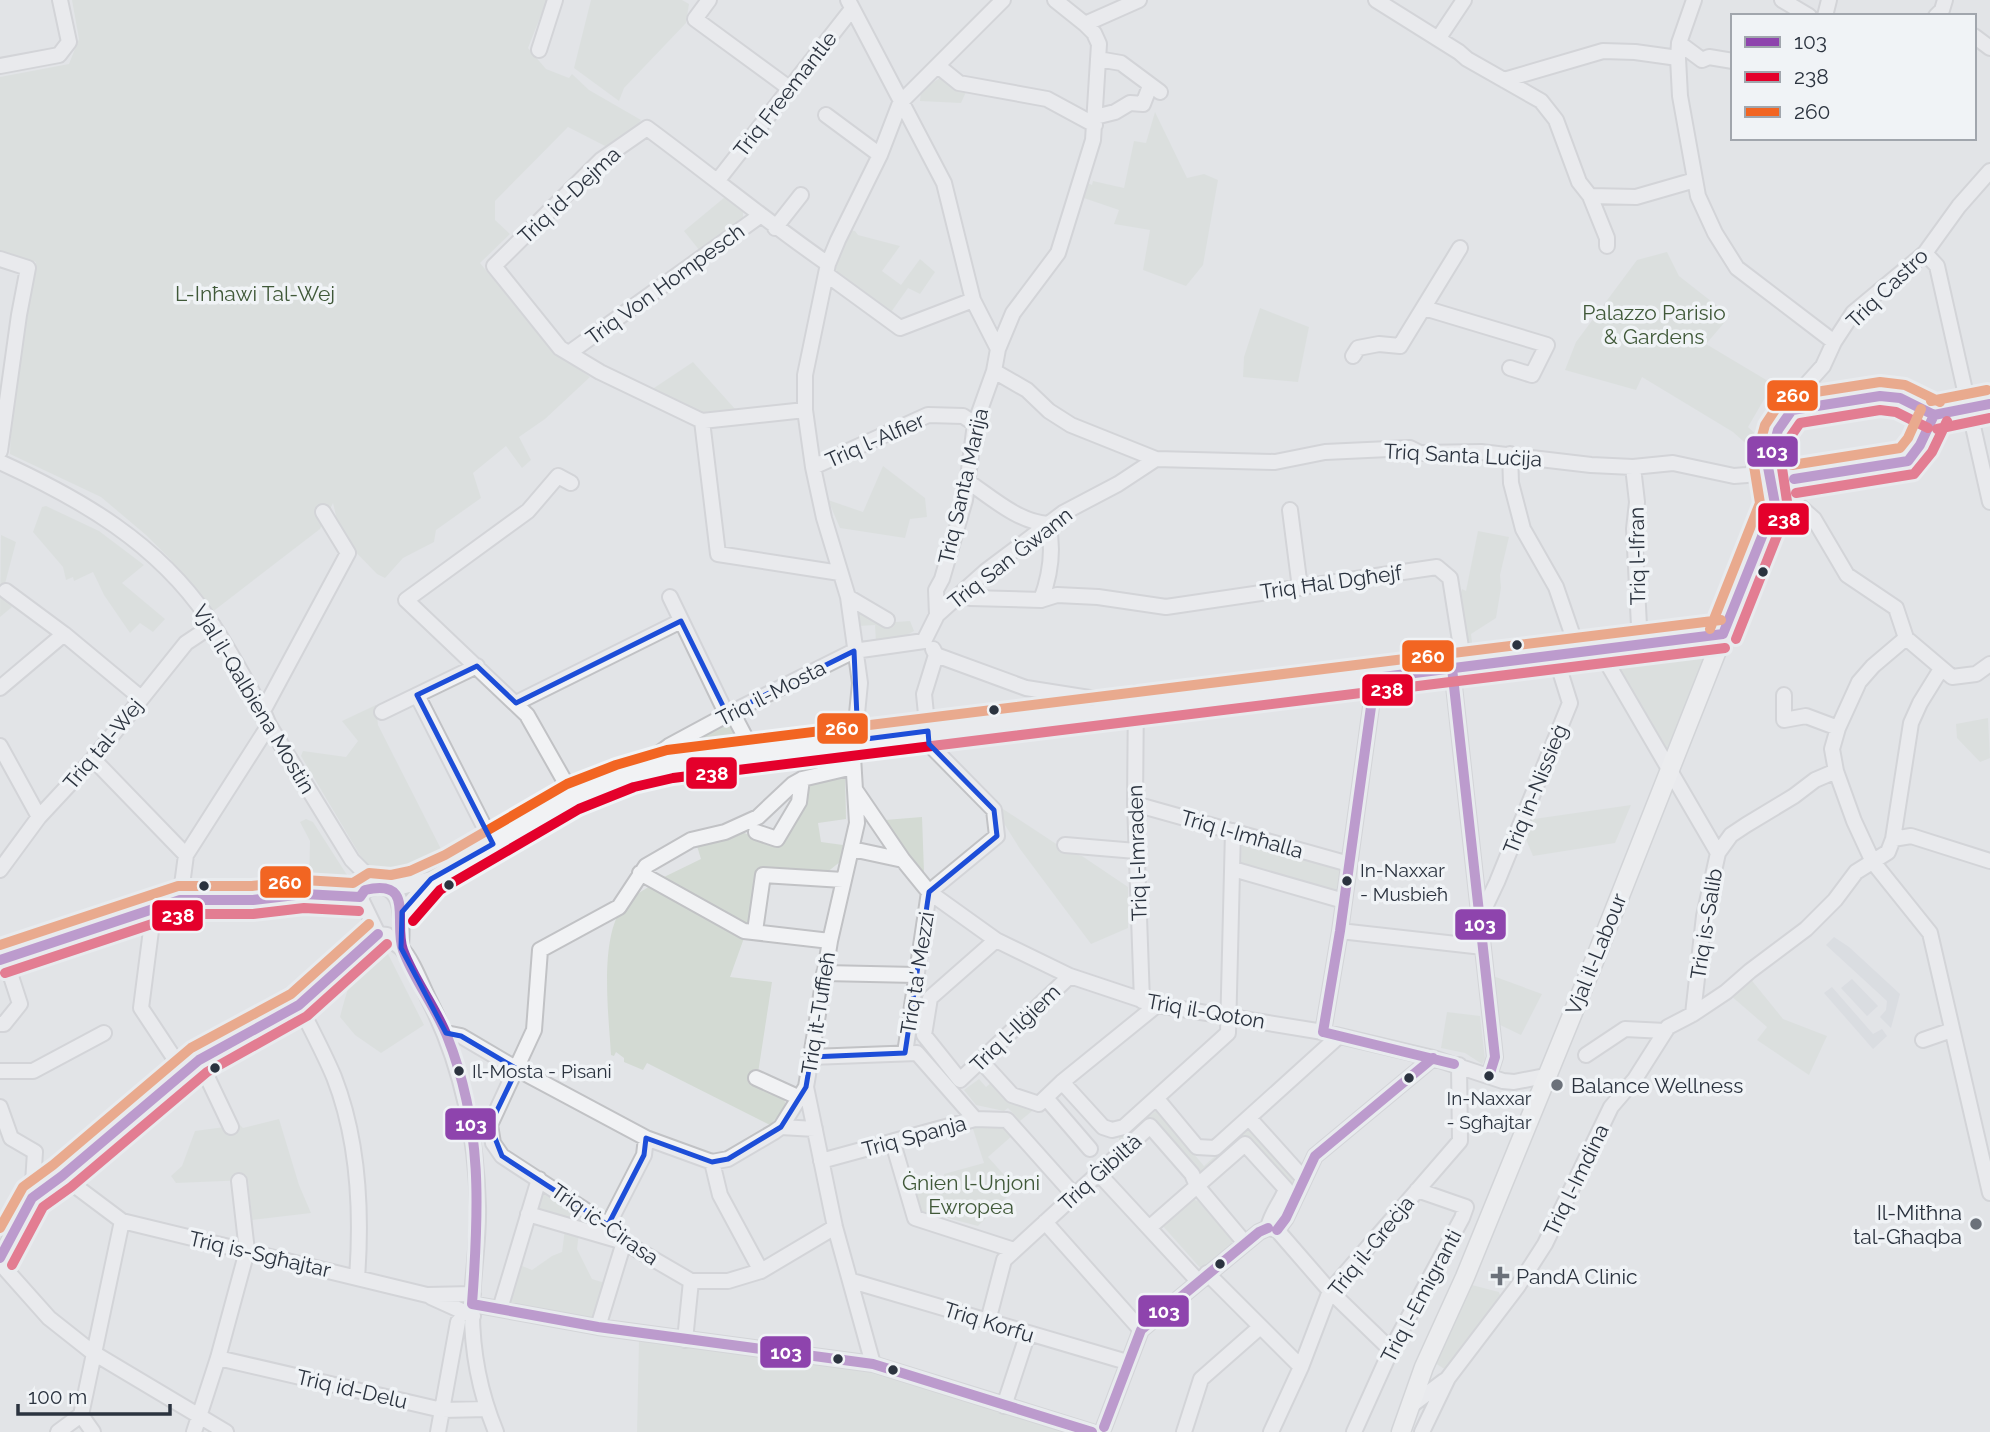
<svg xmlns="http://www.w3.org/2000/svg" width="1990" height="1432" viewBox="0 0 1990 1432" font-family="Raleway,sans-serif">
  <style>
    .built { fill: #d1d4da }
    .green { fill: #d3dad3 }
    .lines { fill: none; stroke-linecap: round; stroke-linejoin: round }
    .minor-casing { stroke: #c1c2c5; stroke-width: 18 }
    .major-casing { stroke: #bfc1c4; stroke-width: 21 }
    .minor { stroke: #f1f2f4; stroke-width: 14 }
    .major { stroke: #f6f6f6; stroke-width: 18 }
    .bus-1-casing { stroke: #f0f3f6; stroke-width: 16 }
    .bus-2-casing { stroke: #f0f3f6; stroke-width: 16 }
    .bus-3-casing { stroke: #f0f3f6; stroke-width: 16 }
    .bus-1 { stroke: #8e44ad; stroke-width: 10 }
    .bus-2 { stroke: #e4002b; stroke-width: 10 }
    .bus-3 { stroke: #f26522; stroke-width: 10 }
    .marked { fill: none; stroke: #1d4ed8; stroke-width: 5; stroke-linejoin: round }
    .bus-dot { fill: #2b333f; stroke: #f0f3f6; stroke-width: 2.5 }
    .poi-dot { fill: #6b717a; stroke: #f0f3f6; stroke-width: 2.5 }
    .labels { text-anchor: middle; dominant-baseline: central; stroke-width: 7; stroke-linejoin: round; paint-order: stroke }
    .bus-label { font-size: 19px; fill: #2b333f; stroke: #f0f3f6; text-anchor: start }
    .street-label { font-size: 21px; fill: #2b333f; stroke: #f0f3f6 }
    .park-label { font-size: 21px; fill: #405939; stroke: #f0f3f6 }
    .poi-label { font-size: 21px; fill: #2b333f; stroke: #f0f3f6; text-anchor: start }
    .line-badge { stroke: #f0f3f6; stroke-width: 2.5 }
    .badge-label { font-size: 19px; text-anchor: middle; font-weight: bold; fill: #fff }
  </style>
  <rect width="100%" height="100%" fill="#e2e4e7"/>
  <path class="built" d="M1834,937l15,10 51,47 -9,34 -11,-11 6,-7 1,-9 -61,-56z
    M1852,979l26,27 -11,10 -26,-28z
    M1832,987l41,47 9,-5 5,7 -14,13 -49,-56z"/>
  <path class="green" d="M72,0h475l-19,48 18,21 23,9 3,-4 17,16 52,30 -7,11 -25,17 -41,-21 -73,74v19l15,14 -30,29 71,87 39,27 -45,42 -26,18 12,23 -9,8 -16,-22 -33,27 8,25 -45,32 -2,12 -31,16 -18,20 -8,-4 -36,-37 -8,-34 -13,26 -109,84 -41,-54 -24,-24 -45,-38 -91,-43c1,-64 15,-128 26,-192l-36,-11v-174l69,-13 10,-25z
    M591,0h91l7,4 -3,19 -62,65 -5,13 -45,-33z
    M943,76l11,10 12,6 -5,11 -41,-2 1,-11z
    M1155,112l32,66 17,-4 14,6 -15,85 -17,21 -43,-16 7,-40 -36,-6 5,-14 -41,-14 5,-15 9,4 1,-4 31,7 10,-47 12,2z
    M725,197l18,12v11l-43,31 -16,-20z
    M847,230l8,1 3,4 42,11 -18,25 19,14 19,-26 15,13 -15,22 -12,-6 -19,27 -55,-41z
    M1667,252l12,24 51,40 -24,28 67,40 -25,43 16,15 -11,8 -20,-18 -91,-55 -6,13 -71,-20 11,-28 61,-82z
    M1260,308l49,19 -11,55 -55,-5 1,-20z
    M693,362l42,47 -33,4 -51,-23z
    M883,466l42,32 2,19 -17,2 -5,19 -65,-10 -12,-28 35,12z
    M46,506l53,25 45,34 -22,18 43,36 -12,13 -13,-9 -10,10 -26,-38 -11,-23 -19,9 -1,-4 -7,3 -3,-13 -30,-35 9,-25z
    M1478,531l31,6 -9,38 1,13 -5,30 -25,16 2,17 -7,-4 -7,-48 3,-10 4,2z
    M1,535l15,7 -14,53 10,12 -12,10z
    M856,608l25,15 29,-2 4,10 -16,9 -22,3 -1,-18 -16,1z
    M1723,634l-53,137 -71,-122z
    M376,705l2,20 64,126 -51,29 -15,-4 -9,-9 -66,-111 2,-5 43,6 12,-16 -16,-20z
    M1988,718l2,40 -10,4 -23,-24 -1,-14z
    M732,720l13,25 -48,5 -5,-10z
    M845,771l1,48 -28,4 3,19 22,3 -2,16 -15,12 -68,-1 -5,37 -6,17 -87,-47 41,-20 -4,-13 4,-6 37,-10 29,13 40,-62z
    M1631,805l-16,38 -82,13 -10,-24 4,-12z
    M1003,809l67,44 12,3 46,31v41l-37,16 -71,-95 -22,-35z
    M922,817l2,55 -6,-4 -33,-48z
    M306,819l7,3 34,53 -4,10 -34,-2 1,-42 -10,-19z
    M1242,840l103,28 -3,27 -101,-28z
    M650,886l94,52 -14,39 42,5 -14,91 -4,3 -4,7 33,15 4,8 -17,19 -123,-62 -4,7 -19,-8v-4l-8,-6 -2,4 -3,-1c-2,-39 -14,-126 17,-154 6,-6 15,-10 22,-15z
    M377,948l10,4 37,73 -43,28 -26,-18 -15,-18c8,-29 12,-50 37,-69z
    M1493,976l49,18 -21,41 -25,-12z
    M1749,977l34,42 44,17 -18,39 -52,-35 10,-13 -37,-32z
    M1447,1012l33,4 5,43 -3,5 -17,-11 -24,-5z
    M979,1079l7,8 6,-5 45,25 -17,14 -12,-13 -4,3 -28,-6 -12,-15z
    M1157,1110l47,56 44,-39 48,51 -5,11 -45,-50 -44,38 -51,-55 -32,26v-11l7,-2z
    M279,1119l20,66 12,28 -59,7 -4,-40 -72,3 -5,-7 11,-10 13,-35 45,-6 3,3z
    M1001,1125l12,10 -25,22 28,31 -38,38 -57,-15 -8,-22 33,-8 -2,-7 40,-11 -12,-37z
    M545,1189l59,41 -68,-18z
    M1192,1199l6,2 36,40 -32,29 -40,-45z
    M565,1229l14,4 -2,16 15,30 13,4 -11,40 -86,-16 14,-41 10,4 20,-14 10,-4z
    M1468,1284l31,8 2,6 -55,72 -11,-7z
    M639,1341l235,30 199,61h-436z"/>
  <g class="lines">
    <g class="minor-casing">
      <path id="minor" d="M709,0l-14,19 94,69
        M848,0l96,183 29,117 25,49
        M1055,0l30,24 54,-24
        M1376,0l83,52 8,7 74,42 15,19 23,62 11,14 17,42v8
        M1694,0l-15,43 -1,15 2,38 18,100 17,37 22,35 97,74
        M1782,0l27,16
        M1825,16l4,-16
        M1936,16l6,-6 3,-10
        M1974,36l16,12
        M1438,39l26,-39
        M1679,43l23,17 7,-3 24,4
        M539,50l16,-50
        M1098,59l23,4 39,29
        M0,66l59,-11 10,-13 -9,-42
        M938,66l21,17 88,16 48,26
        M1504,80l99,-29 32,1 43,6
        M826,115l54,40
        M1095,117l20,-5 15,-9 13,1 7,-18
        M718,180l134,-171
        M1590,196l46,1 59,-17
        M775,228l26,-33
        M1925,253l12,13 53,236
        M0,259l28,9 -9,47 -19,136
        M826,274l74,54 73,-28
        M1424,308l123,37 -15,30 -22,-7
        M569,353l192,-138
        M1353,356l5,-8 21,-4 21,2 60,-98
        M994,371l33,19 22,21 22,14 85,34 119,3 50,-10 85,-4 10,5 61,-1 110,13 42,2 40,-4 61,13 13,-1 21,-8
        M805,410l-103,11 -102,-49 -40,-24 -66,-82 107,-106 46,-32c61,45 119,93 181,136
        M1792,410l5,-15 26,-29 11,-24 19,-29 72,-60 34,-47 31,-35
        M702,421l16,133 122,19
        M1510,454l1,29 12,46 33,58 22,64
        M0,462c81,37 157,81 208,156 21,30 37,62 55,93l6,14 83,135 26,26
        M813,467l115,-52 35,1 12,8
        M1633,467l4,35 -3,27 6,116
        M967,481c24,16 51,41 81,43
        M571,483l-13,-7 -30,35 -122,89 121,115 46,81
        M1787,495l27,24 33,56 49,33 10,30 -33,28 -14,16 -21,46 -6,21 4,22 18,50 19,41 57,71 60,260
        M1290,510l10,78
        M6,591l58,43 77,64
        M964,591l6,7 71,2 16,-5 41,2 68,10 271,-40 13,11 14,88
        M670,597l57,118
        M848,597l39,23
        M1041,600c9,-24 13,-51 7,-76
        M937,615l49,-44 77,-58 55,-29 38,-25
        M1906,638l46,39 24,-3 14,-10
        M924,641l13,-26 -1,-25 6,-11 23,-79 10,-76 19,-53 4,-22 15,-36 45,-60 35,-113 6,-96 -5,-11 -9,-9
        M933,649l3,6 90,33 76,12 16,6
        M1599,649l119,204
        M1452,668l43,389 -6,19
        M0,688l64,-54
        M1136,693l-1,111 7,197
        M417,695l76,149
        M1784,695v25l22,-4 32,12
        M516,703l165,-82
        M263,711l85,-158 -25,-41
        M382,712l95,-46
        M732,712l21,40
        M852,740l5,83 -27,118 -24,146 29,140 38,137
        M858,740l-2,-16 4,-41 -12,-86 -24,-79 -11,-51 -8,-57v-35l23,-111 10,-24 42,-85 20,-52 103,-103
        M0,746l39,71
        M93,759l93,96
        M638,769l31,-23 63,-34 122,-61 70,-10
        M856,791l47,69 26,32 67,48 74,36 87,29 166,27 110,26 70,23 11,1 31,-6
        M1135,804l214,60
        M756,832l21,7 22,-37 3,-23
        M1893,839l18,-3 79,25
        M1065,845l71,6
        M852,849l51,11
        M1233,869l111,32
        M0,870l39,-53 54,-58 93,-116 27,-18
        M640,873l104,58 86,10
        M390,890l41,-11 142,-83 57,-22 40,-10 1053,-130
        M360,897l5,-7c41,-16 37,33 36,58
        M360,897l18,37 9,1
        M180,900l6,-45 83,-130
        M154,907l-13,101 43,65
        M402,912l28,-32
        M1479,920l18,-38 73,-179 -15,-48
        M755,931l8,-56 80,5
        M1340,931l143,16
        M384,936c5,4 13,8 17,12 11,11 21,38 28,52 32,63 47,135 49,206 1,32 -5,64 -6,96 -1,44 7,89 24,130
        M996,940l-66,58 -6,37 36,45 110,-104
        M0,960l154,-53 26,-7h73l51,-6 56,3
        M824,973l92,2
        M299,1005c12,24 25,48 35,72 25,64 28,134 23,201
        M1693,1014l11,-98 14,-63 13,-18 15,-10 48,-29 21,-16 21,-9
        M0,1024h4l16,-20 -15,-46
        M1323,1032l17,-101 35,-253
        M446,1033l15,3 56,33 129,69 66,24 16,-3 46,-27 7,-5 25,-40
        M1923,1040l29,-10
        M905,1053l24,-161 68,-56 -3,-26 -65,-66 -5,-50 12,-39
        M1586,1055l39,-26 40,2
        M811,1057l106,-4 58,66
        M199,1060l32,67
        M981,1061l31,34 27,9 23,-22 95,-77
        M0,1071h33l71,-38
        M756,1078l44,20
        M1062,1082l41,45 9,3 12,-3 104,-94 5,-202
        M1046,1098l44,51
        M1157,1099l40,48 18,1 124,-112
        M0,1107l11,31 24,14 -3,46
        M1249,1118l55,61
        M781,1127l34,2
        M893,1143l22,75 99,32
        M821,1161l154,-42 32,1 67,75
        M712,1162l8,33 41,76
        M1099,1174l99,107
        M62,1176l60,45 305,74 46,-1
        M528,1214l96,28 -26,85
        M1045,1222l96,108
        M608,1225l36,-70 2,-17
        M835,1227l-74,44 -33,10h-37l-67,-39 -16,-17 -106,-69 -9,-13 -3,-18 44,-95 6,-80 79,-43 27,-41 45,-26 34,-8 33,-15 35,-33 9,-5 51,-12
        M1150,1227l95,-83 41,45c-5,14 -15,24 -18,39
        M1269,1228l8,2 53,61 61,59
        M1277,1230l9,-12 29,-62 118,-98
        M0,1258l32,-60 30,-22 137,-116 100,-55 79,-71
        M0,1263l49,55 43,34 134,80
        M1207,1273l94,94
        M852,1281l275,81
        M431,1297l42,19
        M472,1304l126,23 275,37 219,68
        M500,1309l39,-130
        M988,1321l16,-61 146,-134 42,48 5,12 48,57
        M685,1340l6,-59
        M218,1358l224,52 45,-1
        M1412,1405l32,-24
        M1004,1406l24,-73
        M81,1415l12,17
        M1104,1427l37,-97 118,-98 9,-4
        M58,1432l23,-17 41,-194
        M194,1432l24,-74 29,-107 -8,-70
        M438,1432l20,-110
        M1184,1432l17,-53 58,-51
        M1271,1432l30,-65 29,-76 130,-150 -1,-76
        M1354,1432l37,-82 71,-132 4,-11 -49,-17
        M1422,1432l26,-54 70,-92 27,-42 66,-137 24,-28 33,-52 25,-13 33,-22 24,-21 56,-42 29,-29 21,-28 32,-20 5,-13 18,-116 9,-20 21,-34"/>
    </g>
    <g class="major-casing">
      <path id="major" d="M1934,415l56,-11
        M1786,479l122,-18 12,-16 14,-30
        M1775,504l-7,-37 10,-37 14,-20 88,-14 20,2 34,17
        M1401,1432l23,-65 41,-90 130,-318 180,-455 12,-9 7,-16"/>
    </g>
    <use href="#minor" class="minor"/>
    <use href="#major" class="major"/>
    <g class="bus-1-casing">
      <path id="bus-1" d="M1934,415l56,-11
        M1794,479l114,-18 12,-16 14,-30
        M1723,634l52,-130 -7,-37 10,-37 14,-20 88,-14 20,2 34,17
        M1452,668l43,389 -6,19
        M1375,678l348,-44
        M360,897l5,-7c51,-12 28,32 38,60 11,30 32,56 44,86 36,90 32,174 25,268
        M0,960l180,-60h73l51,-6 56,3
        M1323,1032l17,-101 35,-253
        M1323,1032l131,32
        M1277,1230l9,-12 29,-62 118,-98
        M0,1258l32,-60 30,-22 137,-116 100,-55 79,-71
        M472,1304l126,23 275,37 219,68
        M1104,1427l37,-97 118,-98 9,-4"/>
    </g>
    <g class="bus-2-casing">
      <path id="bus-2" d="M1937,429l53,-11
        M1796,493l118,-19 18,-22 15,-31
        M1736,639l52,-131 -6,-40 9,-32 9,-13 80,-13 16,2 32,16
        M413,921l27,-31 139,-81 55,-22 39,-9 1052,-130
        M5,973l177,-59h71l51,-6 55,3
        M12,1265l31,-58 28,-20 136,-115 100,-56 80,-72"/>
    </g>
    <g class="bus-3-casing">
      <path id="bus-3" d="M1931,401l56,-11
        M1792,465l108,-17 8,-10 13,-29
        M1710,629l50,-126 -6,-37 11,-41 16,-24 9,-5 90,-14 25,3 35,17
        M0,945l178,-59h74l52,-6 49,3 16,-10 22,2 19,-4 35,-16 122,-71 49,-19 51,-15 1054,-130
        M0,1228l23,-41 30,-22 138,-117 100,-54 78,-70"/>
    </g>
    <use href="#bus-1" class="bus-1"/>
    <use href="#bus-2" class="bus-2"/>
    <use href="#bus-3" class="bus-3"/>
  </g>
  <path d="M0 0H1990V1432H0ZM681,621l46,93 127,-63 4,89 70,-9 1,13 65,66 3,26 -68,56 -24,161 -94,4 -5,30 -25,40 -53,32 -16,3 -66,-24 -2,17 -36,70 -106,-69 -12,-31 27,-56 -56,-33 -15,-3 -45,-85 1,-36 29,-33 62,-35 -76,-149 60,-29 39,37z" fill="#e2e4e7" fill-opacity=".55" fill-rule="evenodd"/>
  <path class="marked" d="M681,621l46,93 127,-63 4,89 70,-9 1,13 65,66 3,26 -68,56 -24,161 -94,4 -5,30 -25,40 -53,32 -16,3 -66,-24 -2,17 -36,70 -106,-69 -12,-31 27,-56 -56,-33 -15,-3 -45,-85 1,-36 29,-33 62,-35 -76,-149 60,-29 39,37z"/>
  <g class="bus-dot">
    <circle cx="1763" cy="572" r="6"/>
    <circle cx="1517" cy="645" r="6"/>
    <circle cx="994" cy="710" r="6"/>
    <circle cx="1347" cy="881" r="6"/>
    <circle cx="449" cy="885" r="6"/>
    <circle cx="204" cy="886" r="6"/>
    <circle cx="215" cy="1068" r="6"/>
    <circle cx="459" cy="1071" r="6"/>
    <circle cx="1489" cy="1076" r="6"/>
    <circle cx="1409" cy="1078" r="6"/>
    <circle cx="1220" cy="1264" r="6"/>
    <circle cx="838" cy="1359" r="6"/>
    <circle cx="893" cy="1370" r="6"/>
  </g>
  <g class="poi-dot">
    <circle cx="1557" cy="1085" r="7"/>
    <circle cx="1976" cy="1224" r="7"/>
    <path d="M1496.5 1265.5h7v7h7v7h-7v7h-7v-7h-7v-7h7z"/>
  </g>
  <g class="labels">
    <g class="bus-label">
      <text x="1360" y="870">In-Naxxar<tspan x="1360" dy="24">- Musbieħ</tspan></text>
      <text x="472" y="1071">Il-Mosta - Pisani</text>
      <text x="1489" y="1098" text-anchor="middle">In-Naxxar<tspan x="1489" dy="24">- Sgħajtar</tspan></text>
    </g>
    <g class="street-label">
      <text transform="translate(785 94) rotate(-52)">Triq Freemantle</text>
      <text transform="translate(569 195) rotate(-43)">Triq id-Dejma</text>
      <text transform="translate(665 284) rotate(-36)">Triq Von Hompesch</text>
      <text transform="translate(1887 288) rotate(-44)">Triq Castro</text>
      <text transform="translate(875 440) rotate(-24)">Triq l-Alfier</text>
      <text transform="translate(1463 455) rotate(3)">Triq Santa Luċija</text>
      <text transform="translate(963 486) rotate(-77)">Triq Santa Marija</text>
      <text transform="translate(1637 556) rotate(-91)">Triq l-Ifran</text>
      <text transform="translate(1010 558) rotate(-38)">Triq San Ġwann</text>
      <text transform="translate(1331 582) rotate(-8)">Triq Ħal Dgħejf</text>
      <text transform="translate(771 693) rotate(-27)">Triq il-Mosta</text>
      <text transform="translate(254 699) rotate(59)">Vjal il-Qalbiena Mostin</text>
      <text transform="translate(103 744) rotate(-50)">Triq tal-Wej</text>
      <text transform="translate(1535 789) rotate(-68)">Triq in-Nissieġ</text>
      <text transform="translate(1242 834) rotate(16)">Triq l-Imħalla</text>
      <text transform="translate(1137 853) rotate(-92)">Triq l-Imraden</text>
      <text transform="translate(1706 924) rotate(-81)">Triq is-Salib</text>
      <text transform="translate(1596 954) rotate(-68)">Vjal il-Labour</text>
      <text transform="translate(917 973) rotate(-81)">Triq ta' Mezzi</text>
      <text transform="translate(1206 1011) rotate(10)">Triq il-Qoton</text>
      <text transform="translate(818 1013) rotate(-81)">Triq it-Tuffieħ</text>
      <text transform="translate(1015 1028) rotate(-44)">Triq l-Ilġiem</text>
      <text transform="translate(914 1136) rotate(-15)">Triq Spanja</text>
      <text transform="translate(1100 1172) rotate(-42)">Triq Ġibiltà</text>
      <text transform="translate(1576 1180) rotate(-64)">Triq l-Imdina</text>
      <text transform="translate(605 1224) rotate(35)">Triq iċ-Ċirasa</text>
      <text transform="translate(1371 1246) rotate(-51)">Triq il-Greċja</text>
      <text transform="translate(260 1254) rotate(13)">Triq is-Sgħajtar</text>
      <text transform="translate(1421 1296) rotate(-62)">Triq l-Emigranti</text>
      <text transform="translate(989 1322) rotate(17)">Triq Korfu</text>
      <text transform="translate(352 1389) rotate(13)">Triq id-Delu</text>
    </g>
    <g class="park-label">
      <text x="255" y="293">L-Inħawi Tal-Wej</text>
      <text x="1654" y="312">Palazzo Parisio<tspan x="1654" dy="24">&amp; Gardens</tspan></text>
      <text x="971" y="1182">Ġnien l-Unjoni<tspan x="971" dy="24">Ewropea</tspan></text>
    </g>
    <g class="poi-label">
      <text x="1571" y="1085">Balance Wellness</text>
      <text x="1962" y="1212" text-anchor="end">Il-Mitħna<tspan x="1962" dy="24">tal-Għaqba</tspan></text>
      <text x="1516" y="1276">PandA Clinic</text>
    </g>
  </g>
  <g class="line-badge">
    <rect x="1766" y="379" width="53" height="33" rx="7" fill="#f26522"/>
    <rect x="1746" y="435" width="53" height="33" rx="7" fill="#8e44ad"/>
    <rect x="1757" y="502" width="53" height="34" rx="7" fill="#e4002b"/>
    <rect x="1401" y="639" width="54" height="34" rx="7" fill="#f26522"/>
    <rect x="1361" y="673" width="53" height="34" rx="7" fill="#e4002b"/>
    <rect x="816" y="712" width="53" height="33" rx="7" fill="#f26522"/>
    <rect x="685" y="756" width="53" height="34" rx="7" fill="#e4002b"/>
    <rect x="259" y="865" width="53" height="34" rx="7" fill="#f26522"/>
    <rect x="151" y="899" width="53" height="33" rx="7" fill="#e4002b"/>
    <rect x="1454" y="908" width="53" height="33" rx="7" fill="#8e44ad"/>
    <rect x="444" y="1107" width="53" height="34" rx="7" fill="#8e44ad"/>
    <rect x="1137" y="1294" width="53" height="34" rx="7" fill="#8e44ad"/>
    <rect x="759" y="1335" width="53" height="34" rx="7" fill="#8e44ad"/>
  </g>
  <g class="badge-label">
    <text x="1793" y="402">260</text>
    <text x="1772" y="458">103</text>
    <text x="1784" y="526">238</text>
    <text x="1428" y="663">260</text>
    <text x="1387" y="696">238</text>
    <text x="842" y="735">260</text>
    <text x="712" y="780">238</text>
    <text x="285" y="889">260</text>
    <text x="178" y="922">238</text>
    <text x="1480" y="931">103</text>
    <text x="471" y="1131">103</text>
    <text x="1164" y="1318">103</text>
    <text x="786" y="1359">103</text>
  </g>
  <rect x="1731" y="14" width="245" height="126" fill="#f0f3f6" stroke="#a1a6ad" stroke-width="2"/>
  <rect x="1745" y="37" width="35" height="10" fill="#8e44ad" stroke="#a1a6ad" stroke-width="2"/>
  <text x="1794" y="49" font-size="21" fill="#2b333f">103</text>
  <rect x="1745" y="72" width="35" height="10" fill="#e4002b" stroke="#a1a6ad" stroke-width="2"/>
  <text x="1794" y="84" font-size="21" fill="#2b333f">238</text>
  <rect x="1745" y="107" width="35" height="10" fill="#f26522" stroke="#a1a6ad" stroke-width="2"/>
  <text x="1794" y="119" font-size="21" fill="#2b333f">260</text>
  <path d="M18 1404v10h152v-10" fill="none" stroke="#2b333f" stroke-width="3.5"/>
  <text x="28" y="1404" font-size="21" fill="#2b333f" stroke="#f0f3f6" stroke-width="5" paint-order="stroke">100 m</text>
</svg>
